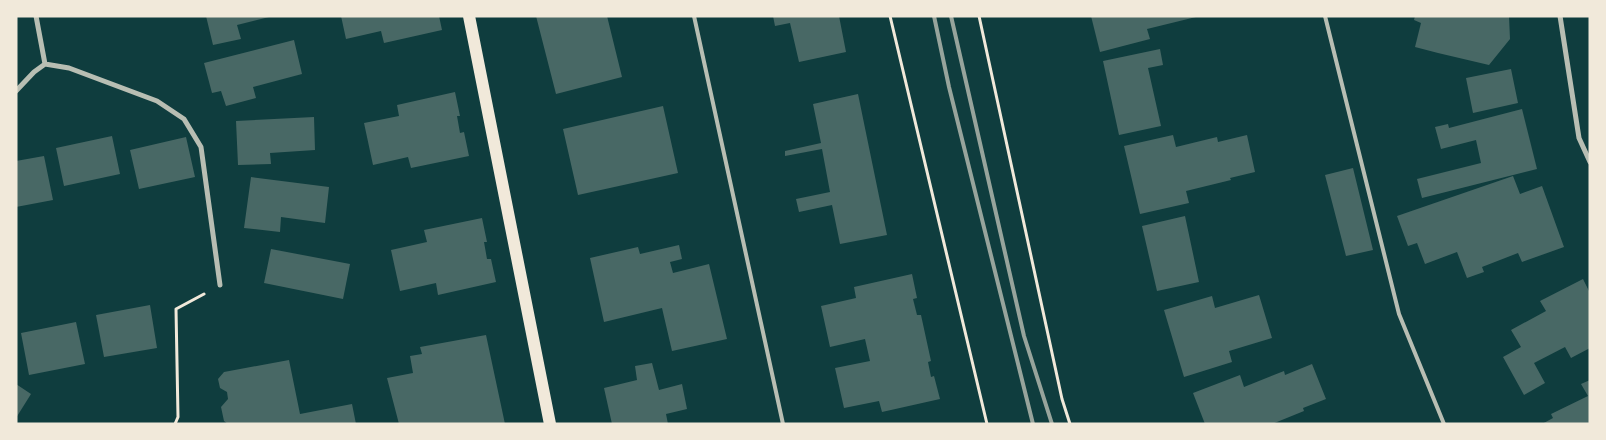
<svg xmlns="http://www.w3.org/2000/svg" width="1606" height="440" viewBox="0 0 1606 440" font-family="Rubik,sans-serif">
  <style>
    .building { fill: #486865 }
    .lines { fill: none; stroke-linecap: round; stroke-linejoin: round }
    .path { stroke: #f1e9da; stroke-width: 3 }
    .service { stroke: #b8beb3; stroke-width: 4 }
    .minor { stroke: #b8beb3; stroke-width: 5 }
    .primary { stroke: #f1e9da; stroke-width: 12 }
    .rail { stroke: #97a49c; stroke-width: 4 }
  </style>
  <rect width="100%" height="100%" fill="#0f3d3e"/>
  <path class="building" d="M206,16h63v1l-32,8 4,14 -28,6z
    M341,16h98l3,14 -58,13 -3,-12 -35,8z
    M536,16h71l15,61 -66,17z
    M773,16h66l7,36 -47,10 -9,-39 -15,3z
    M1091,16h105v1l-49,12 3,10 -50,13z
    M1415,16h94l1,23 -21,26 -51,-12 -23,-6 6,-24 -7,-3z
    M294,40l8,34 -49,13 3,11 -30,8 -5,-15 -9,2 -8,-30z
    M1160,49l3,16 -15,3 13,58 -42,9 -16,-74z
    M1511,69l7,34 -45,10 -7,-35z
    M455,92l5,24h-3l3,17 4,-1 5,24 -58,12 -3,-11 -35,8 -9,-42 35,-7 -2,-11z
    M858,94l29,141 -47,9 -8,-39 -33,7 -3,-13 34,-7 -8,-43 -37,7v-5l36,-8 -8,-39z
    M663,106l15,67 -100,22 -15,-66z
    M1522,109l15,60 -115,29 -5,-19 64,-16 -5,-23 -35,9 -6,-22 13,-3 1,4z
    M314,117l1,33 -45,3 1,11 -33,1 -2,-44z
    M1173,135l3,12 41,-10 1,5 29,-7 8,37 -25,6 1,2 -45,11 3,12 -49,11 -16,-68z
    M112,136l8,38 -56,12 -8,-38z
    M186,137l9,40 -56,12 -9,-39z
    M44,156l9,44 -37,7v-46z
    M1353,168l20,82 -27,6 -21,-81z
    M1513,176l7,18 22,-8 22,61 -42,15 -4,-9 -36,14 2,5 -17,6 -10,-26 -32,12 -8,-21 -9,3 -11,-30z
    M251,177l78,10 -4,36 -44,-6 -1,15 -36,-4z
    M1185,216l14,66 -42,9 -15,-65z
    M482,218l5,24h-3l3,17h4l5,23 -58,13 -2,-12 -36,8 -9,-41 36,-8 -3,-12z
    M679,245l3,14 -12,3 3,11 36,-9 18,75 -55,12 -10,-43 -58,14 -14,-64 48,-11 2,7z
    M271,249l79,15 -7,35 -79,-16z
    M912,274l5,24 -4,1 4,16h4l10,46 -3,1 3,15 3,-1 6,23 -58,13 -3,-11 -35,7 -9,-40 35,-7 -5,-22 -35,8 -9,-41 35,-8 -2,-11z
    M1583,279l7,14v55l-19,10 -6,-11 -31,16 11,20 -21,12 -21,-38 18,-10 -10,-17 35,-19 -6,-10z
    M1259,295l13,43 -43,13 3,11 -48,15 -20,-67 48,-14 3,12z
    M150,305l7,43 -53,9 -8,-42z
    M76,322l9,42 -56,11 -8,-42z
    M486,335l19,89h-106l-12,-46 26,-5 -3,-17 12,-2 -2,-7z
    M289,360l11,54 52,-10 4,20h-128l-4,-3 -3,-14 7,-8 -1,-7 -7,-4 -2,-9 6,-7z
    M652,363l7,27 23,-6 5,25 -21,5 2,10h-56l-8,-36 33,-8 -2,-14z
    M1312,364l14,35 -23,9 1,3 -32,13h-67l-12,-31 47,-18 4,12 40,-16 1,4z
    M1590,380v44h-48l11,-6 -2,-4 37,-18 -7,-12z
    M16,384l15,10 -15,24z"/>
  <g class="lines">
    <path class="path" d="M890,16l97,408
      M979,16l83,383 8,25
      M175,424l3,-7 -2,-108 28,-15"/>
    <path class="service" d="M694,16l89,408
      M1325,16l74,298 45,110"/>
    <path class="minor" d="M36,16l9,48 24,4 88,33 27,18 17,28 19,138
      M1560,16l19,122 11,24
      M16,91l18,-19 11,-8"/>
    <path class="primary" d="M469,16l81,408"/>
    <path class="rail" d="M934,16l15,71 84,337
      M951,16l73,320 28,88"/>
  </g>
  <rect width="1606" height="440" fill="none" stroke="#f1e9da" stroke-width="35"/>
</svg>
